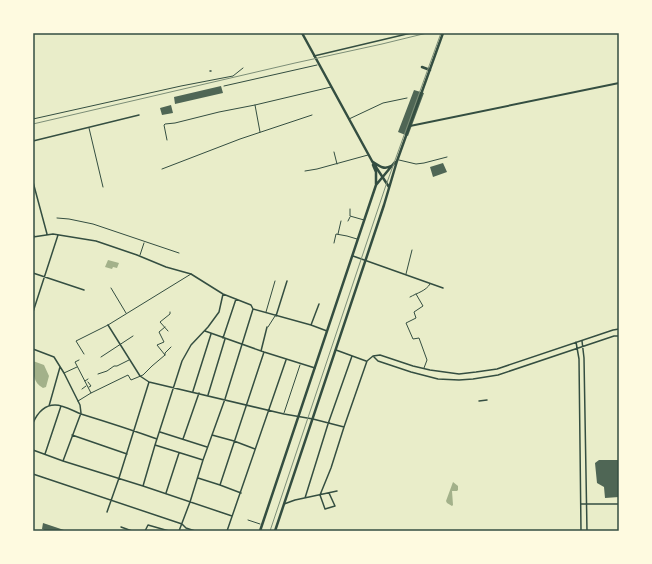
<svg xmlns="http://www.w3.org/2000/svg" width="652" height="564" viewBox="0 0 652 564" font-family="Commissioner,sans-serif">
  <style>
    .water { fill: #a3b18a }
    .building { fill: #4f6655 }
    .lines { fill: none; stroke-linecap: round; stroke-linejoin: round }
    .path { stroke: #344e41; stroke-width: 1 }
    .service { stroke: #344e41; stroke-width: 1 }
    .minor { stroke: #344e41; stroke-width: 1.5 }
    .tertiary { stroke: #344e41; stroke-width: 2 }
    .trunk { stroke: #344e41; stroke-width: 2.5 }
    .rail { stroke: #7c8e77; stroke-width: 1 }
    .neatline { fill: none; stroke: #344e41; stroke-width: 1.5 }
  </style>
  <rect width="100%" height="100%" fill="#e9edc9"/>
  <path class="water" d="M108,260l11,3 -2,5 -4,-1 -1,2 -7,-2z
    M33,361l11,4 5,11 -3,11 -3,1c-10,-5 -10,-16 -10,-27z
    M453,482l5,4v4l-1,1h-5l1,14 -1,1 -5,-3 -1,-2z"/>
  <path class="building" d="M221,86l2,7 -48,11 -1,-7z
    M414,90l10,3 -16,43 -10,-4z
    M171,105l2,8 -11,2 -2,-7z
    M443,163l4,9 -14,5 -3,-10z
    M599,460h20v37l-14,1 -1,-11 -7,-4 -2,-20z
    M43,523l21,7 -1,1h-16l-5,-2z"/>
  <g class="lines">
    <path class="path" d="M33,119l148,-33 52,-10 10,-8"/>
    <path class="service" d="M224,86l93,-21
      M255,105l5,27
      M349,119l34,-16 24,-5
      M89,128l14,59
      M167,140l-3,-15 1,-1 10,-1 44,-11 36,-7 76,-18
      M334,152l3,12
      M399,160l17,4 8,-1 23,-6
      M162,169l78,-30 72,-24
      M305,171l12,-2 51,-14
      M350,209v7l14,4
      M57,218l12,1 24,5 86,29
      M348,221l2,-4
      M338,234l3,-13
      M334,243l2,-9 11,2 10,3
      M140,255l4,-12
      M406,274l6,-24
      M111,288l15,25
      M416,294l7,12 -9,6 2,6 -10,5 7,16 6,-1 8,22 -3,8
      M410,297c7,-4 16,-6 20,-13
      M266,312l9,-31
      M268,327l7,-11
      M168,331l-8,-9 10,-8v-2
      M84,354l-8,-13 32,-16 83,-51
      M165,355l-8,-10 7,-3 -5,-10 6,-5
      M101,357l32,-21
      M79,360l-4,2 16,31 37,-18 3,5 12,-5 9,-9 13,-11v-2l6,-6
      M64,373l13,-6
      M98,374l9,-3 7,-5h3l12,-6
      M85,381l3,-2
      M88,382l3,4 -2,1
      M82,389l4,-3
      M78,401l13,-8
      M284,413l16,-48
      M248,520l12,4"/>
    <path class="minor" d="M314,56l97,-23
      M210,71h1
      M33,141l106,-26
      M33,182l14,52
      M33,237l20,-3 43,7 41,14 29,12 25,7 32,20 28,11 2,4
      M33,240l1,-4
      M353,256l90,32
      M33,273l51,17
      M253,309l58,16 16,6
      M33,312l25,-77
      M276,316l11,-35
      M108,325l32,51 9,6 135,32 29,5 31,8
      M311,325l8,-21
      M205,331l59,21 51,16
      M223,338l13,-39
      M582,341l2,17 3,173
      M576,342l3,17 2,172
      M33,349l21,8 10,16 16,32 1,8 -18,48
      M336,350l30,11
      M261,351l6,-24
      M374,357l4,4 33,11 27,7 21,1 14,-1 25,-4 116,-39h5
      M193,391l18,-57
      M208,395l17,-56
      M479,401l8,-1
      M49,406l11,-39
      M33,423c4,-9 11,-18 22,-18 9,0 18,6 26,9 26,8 51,16 76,25
      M160,432l47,15
      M72,435l55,19
      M212,435l22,6 21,8
      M183,439l16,-46
      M155,445l48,15
      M33,450l30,11 80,25 89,30
      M45,454l16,-48
      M33,474l149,50 4,4 9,3
      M198,478l22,7 21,8
      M220,485l44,-133
      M143,486l12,-41 27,-84 9,-16 17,-18 11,-15 4,-18
      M166,493l13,-40
      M320,495l11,-27 13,-41 23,-66 6,-5 7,-1 33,11 17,4 29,4 17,-2 21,-3 116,-39 6,-1
      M320,495l5,14 10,-3 -6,-13
      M305,498l23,-74 24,-68
      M284,504l11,-4 42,-9
      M581,504h38
      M107,512l12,-34 30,-96
      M121,527l11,4
      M145,531l3,-6 21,6
      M179,531l11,-29 13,-42 22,-61 28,-90
      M227,531l59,-171"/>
    <path class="tertiary" d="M410,126l209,-43"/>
    <path class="trunk" d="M302,33l70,128 17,26
      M422,67l8,3
      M373,162c6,4 11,8 18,4
      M373,165l3,7v12
      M260,531l116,-346 19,-23
      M275,531l109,-326 13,-44 46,-128"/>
    <path class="rail" d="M33,124l262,-61 87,-19 45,-11
      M270,531l115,-343 56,-155"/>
  </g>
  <rect width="652" height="564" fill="none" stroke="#fefae0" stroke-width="68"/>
  <rect x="34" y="34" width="584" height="496" class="neatline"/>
</svg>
